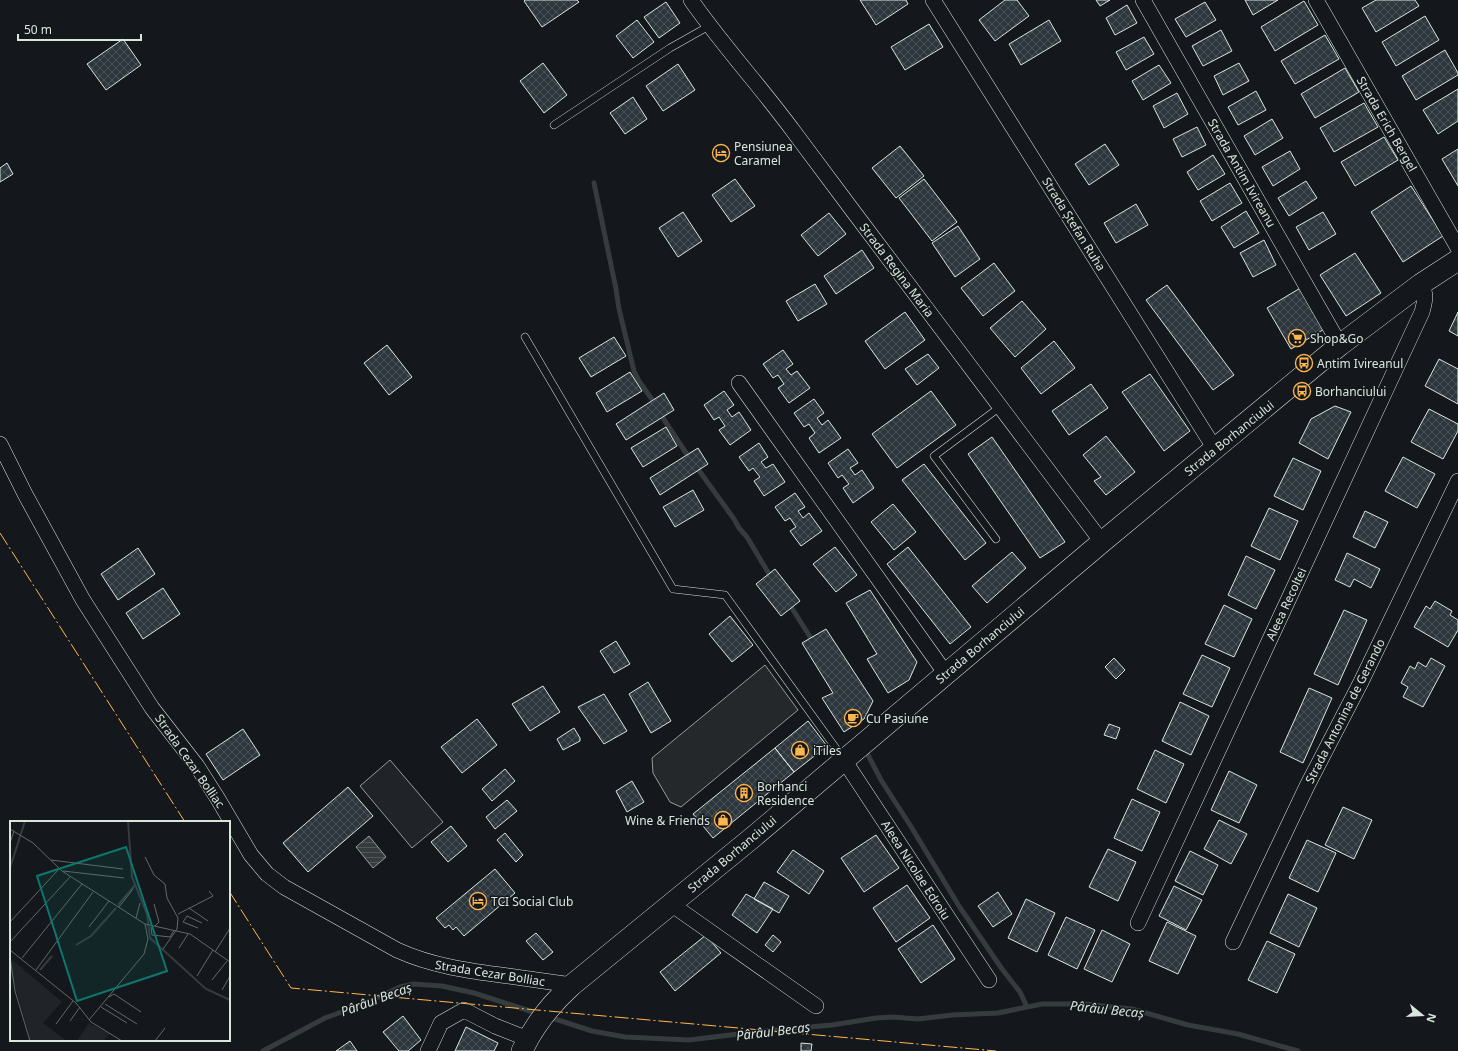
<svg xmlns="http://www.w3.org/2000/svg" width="1458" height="1051" viewBox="0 0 1458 1051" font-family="'Noto Sans',sans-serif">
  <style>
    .pitch { fill: #202428; stroke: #939e99 }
    .parking { fill: #24282b; stroke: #939e99 }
    .water { fill: url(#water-rules); stroke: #939e99 }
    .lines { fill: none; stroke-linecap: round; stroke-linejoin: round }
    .stream { stroke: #363b3e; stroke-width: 5 }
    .building { fill: url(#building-cross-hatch); stroke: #d8e6dc }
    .service-casing { stroke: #d8e6dc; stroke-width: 8 }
    .minor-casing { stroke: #d8e6dc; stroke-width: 16 }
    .secondary-casing { stroke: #d8e6dc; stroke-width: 22 }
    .service { stroke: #14181c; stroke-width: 7 }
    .minor { stroke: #14181c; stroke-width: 15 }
    .secondary { stroke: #14181c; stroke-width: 21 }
    .power { stroke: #ffb74d; stroke-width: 1; stroke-dasharray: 14 3 2 3; stroke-linecap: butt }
    .labels { text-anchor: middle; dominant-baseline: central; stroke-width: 3; stroke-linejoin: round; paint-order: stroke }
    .street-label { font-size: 12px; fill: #d8e6dc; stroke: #14181c }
    .poi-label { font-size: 12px; fill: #d8e6dc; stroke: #14181c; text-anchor: start }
    .water-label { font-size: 13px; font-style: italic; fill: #d8e6dc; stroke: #14181c }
    .inset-river { fill: none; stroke: #363b3e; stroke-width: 2 }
    .inset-road { fill: none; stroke: #626a69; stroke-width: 1 }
    .view { fill: #0f766e; fill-opacity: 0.15; stroke: #0f766e; stroke-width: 2 }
    .inset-edge { fill: none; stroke: #d8e6dc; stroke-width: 2 }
  </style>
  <defs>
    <pattern id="water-rules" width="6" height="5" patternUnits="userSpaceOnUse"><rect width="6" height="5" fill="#363b3e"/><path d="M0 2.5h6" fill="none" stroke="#525759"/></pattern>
    <pattern id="building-cross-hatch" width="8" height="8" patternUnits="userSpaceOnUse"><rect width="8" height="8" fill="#2c363c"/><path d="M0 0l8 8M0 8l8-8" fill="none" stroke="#4a5358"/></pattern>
  </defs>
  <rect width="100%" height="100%" fill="#14181c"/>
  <path class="pitch" d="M390,760l53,62 -31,26 -52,-62z"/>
  <path class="parking" d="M765,665l33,45 -117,97 -11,-5 -17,-29 -1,-15z"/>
  <path class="water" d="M369,836l17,21 -13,11 -17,-21z"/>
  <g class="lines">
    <path class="stream" d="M594,183l22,106 3,20 15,62 5,10 17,24
      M659,412l31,47
      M695,465l39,54 5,9 8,9 25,42
      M788,602l26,41
      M868,755l13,25 29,45 49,81 43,63 18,23 7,15
      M549,1017l43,14 33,6 64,3 66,-8 77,-7 44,-7 17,-1 25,2 34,-4 46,-2 44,-9h42l48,5 56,16 50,9 60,17
      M263,1051l62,-33 36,-13 39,-18 13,-3 29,2 32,7 65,21"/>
  </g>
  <path class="building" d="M525,0h52l2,2 -37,25 -18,-26z
    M860,0h46l2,4 -32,21z
    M1005,0h12l12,16 -34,25 -16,-21z
    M1096,0h14l-10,6z
    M1245,0h33l-25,15z
    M1376,0h39l4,6 -43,26 -14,-24z
    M1304,1l14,24 -43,26 -14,-24z
    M666,2l14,21 -21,15 -15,-21z
    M1205,2l11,18 -30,17 -11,-18z
    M1127,5l10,18 -22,12 -9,-17z
    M1425,16l14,24 -43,26 -14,-24z
    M637,20l17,22 -21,16 -17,-22z
    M1049,20l12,21 -40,24 -12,-21z
    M929,24l14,23 -38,23 -14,-23z
    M1221,30l11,21 -29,15 -11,-20z
    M1325,35l14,24 -44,25 -14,-23z
    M1144,37l10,17 -28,16 -10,-18z
    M123,39l18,26 -35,25 -19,-26z
    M1445,50l13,23v2l-42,25 -14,-24z
    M543,63l24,32 -23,18 -24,-32z
    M1239,63l10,18 -26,14 -9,-19z
    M678,64l17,26 -32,21 -17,-25z
    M1159,65l12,18 -28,17 -11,-19z
    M1345,68l14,24 -44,26 -14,-24z
    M1458,89v32l-20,13 -15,-24z
    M1256,91l10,19 -28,15 -10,-18z
    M1177,93l11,21 -24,14 -11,-22z
    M633,97l14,22 -22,15 -15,-21z
    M1364,103l14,24 -44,25 -14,-24z
    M1272,119l11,19 -28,17 -11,-19z
    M1197,127l9,18 -24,12 -9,-18z
    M1384,137l14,23 -43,26 -14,-24z
    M1105,144l14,21 -30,20 -14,-21z
    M900,146l24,30 -28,22 -24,-30z
    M1458,149v37l-16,-27z
    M1290,151l10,18 -27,17 -11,-19z
    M1213,155l12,19 -27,16 -11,-18z
    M7,163l6,11 -13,8v-14z
    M735,179l20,27 -24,16 -19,-27z
    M924,179l33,43 -25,19 -33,-43z
    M1306,181l11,17 -28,18 -11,-18z
    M1230,183l12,20 -30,18 -12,-20z
    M1411,186l32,50 -40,26 -32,-50z
    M1136,204l12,21 -32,18 -12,-20z
    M1246,211l13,22 -25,15 -13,-21z
    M683,212l19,29 -24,16 -19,-29z
    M1323,212l13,22 -27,16 -13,-23z
    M829,213l17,21 -28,22 -17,-21z
    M958,226l22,33 -25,18 -23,-34z
    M1264,240l12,25 -23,12 -13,-24z
    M862,250l12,18 -38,26 -12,-18z
    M1355,253l26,40 -35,23 -26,-41z
    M994,263l21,28 -32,25 -22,-28z
    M815,284l12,20 -29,17 -12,-20z
    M1167,285l67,90 -21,15 -67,-90z
    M1302,287l24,41 -35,21 -24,-41z
    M1022,301l24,28 -31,28 -25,-29z
    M905,312l20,28 -40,29 -20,-28z
    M1458,312v24l-9,-5z
    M614,337l12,19 -35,21 -12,-19z
    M1054,341l21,27 -34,26 -20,-26z
    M387,345l25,32 -23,18 -25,-32z
    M783,350l10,14 -7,5 5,6 6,-4 13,17 -21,15 -11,-15 6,-4 -6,-9 -5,3 -10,-14z
    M928,354l11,14 -22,17 -12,-16z
    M1439,359l19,10v35l-33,-18z
    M630,372l12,19 -35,21 -11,-19z
    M1150,374l40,57 -26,20 -42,-59z
    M1091,384l17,24 -39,27 -17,-24z
    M724,391l10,14 -7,5 5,7 7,-5 12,18 -21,15 -11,-15 6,-4 -6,-9 -5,3 -10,-15z
    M931,391l25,34 -59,43 -25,-34z
    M664,393l10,17 -48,30 -10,-16z
    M814,399l10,14 -7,5 5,7 6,-5 13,18 -22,15 -10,-15 6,-5 -6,-9 -5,3 -10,-14z
    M1335,406l16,6 -23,47 -29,-16 12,-24z
    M1429,409l29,15v7l-15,28 -32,-17z
    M666,427l11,19 -34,21 -12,-19z
    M1106,436l29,36 -29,23 -12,-14 7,-4 -18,-22z
    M992,437l73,105 -25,16 -72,-104z
    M759,443l9,14 -7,5 5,6 7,-4 12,18 -21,14 -10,-15 6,-4 -7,-9 -4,3 -10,-14z
    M698,448l10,16 -48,31 -10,-17z
    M848,449l10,14 -8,5 5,7 7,-5 12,18 -21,15 -10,-15 6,-4 -7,-9 -4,3 -10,-15z
    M1403,457l32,17 -18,34 -32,-17z
    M1293,458l28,13 -18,39 -29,-14z
    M924,464l62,79 -21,17 -63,-80z
    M693,490l11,20 -29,17 -12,-20z
    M795,493l10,14 -7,4 5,7 6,-5 13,18 -21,15 -11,-15 6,-4 -6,-9 -5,3 -10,-14z
    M893,504l23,28 -22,18 -23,-28z
    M1269,508l29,13 -18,39 -29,-14z
    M1365,511l23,11 -13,26 -22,-11z
    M835,547l22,28 -21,17 -23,-28z
    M908,547l63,80 -21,17 -63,-80z
    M138,548l17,26 -37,26 -17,-26z
    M1012,552l14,16 -39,35 -15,-17z
    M1347,553l33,16 -9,19 -17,-9 -4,8 -15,-7z
    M1246,556l29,14 -19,39 -28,-14z
    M775,569l25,32 -19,15 -25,-32z
    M163,588l17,26 -37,25 -17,-26z
    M870,590l47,72 -8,18 -21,13 -21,-34 10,-5 -31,-51z
    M1435,601l17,10 -2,4 8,5v10l-10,17 -34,-20 12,-21 4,3z
    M1224,605l28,14 -18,38 -29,-13z
    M1344,610l23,10 -29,65 -24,-11z
    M730,616l23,29 -21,17 -23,-28z
    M826,629l47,72 -9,18 -20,13 -22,-34 11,-5 -31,-50z
    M616,641l14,23 -16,9 -14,-22z
    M1202,655l28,13 -18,39 -29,-13z
    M1114,658l11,12 -9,9 -11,-12z
    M1431,658l14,8 -22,41 -20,-10 5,-10 -7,-4 9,-17 5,3 3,-7 8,5z
    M648,682l23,39 -20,12 -22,-39z
    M543,686l17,26 -30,19 -18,-27z
    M1309,688l23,10 -29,65 -23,-11z
    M604,694l23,37 -23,13 -26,-37z
    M1180,702l29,14 -18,39 -29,-14z
    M477,719l20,26 -35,28 -21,-26z
    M808,721l19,25 -33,26 -19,-24z
    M1109,724l11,4 -4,11 -12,-4z
    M574,728l6,10v3l-17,9 -6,-11z
    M243,729l17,26 -37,25 -17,-26z
    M775,748l19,24 -81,66 -20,-24z
    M1155,750l29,14 -18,39 -29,-14z
    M505,769l10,12 -23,20 -10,-12z
    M1229,771l28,14 -18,38 -28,-13z
    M632,781l12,21 -17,10 -11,-21z
    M348,787l25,29 -65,56 -25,-29z
    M1132,799l28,13 -18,39 -28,-13z
    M507,800l10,11 -22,18 -9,-12z
    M1343,807l29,13 -18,39 -29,-14z
    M1219,820l28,14 -16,30 -27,-15z
    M451,826l16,20 -19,16 -17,-20z
    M505,833l18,22 -7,7 -19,-22z
    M876,835l23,33 -35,24 -23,-34z
    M1307,840l29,13 -18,39 -29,-14z
    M1108,849l28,13 -18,39 -29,-14z
    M793,850l31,21 -15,23 -32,-22z
    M1190,851l28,14 -15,30 -28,-14z
    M495,869l20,24 -51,43 -8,-9 -3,3 -4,-5 -4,3 -9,-10z
    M764,882l25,14 -10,17 -25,-14z
    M907,885l23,33 -34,24 -23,-34z
    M1174,886l28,14 -16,30 -27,-14z
    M998,892l14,22 -19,13 -15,-21z
    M746,894l27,15 -16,24 -25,-18z
    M1288,894l29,14 -18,39 -29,-14z
    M1026,899l29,14 -18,39 -29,-14z
    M1066,917l29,13 -18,39 -29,-14z
    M1167,922l29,14 -18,38 -29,-13z
    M933,925l22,34 -34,24 -23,-34z
    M1102,930l28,14 -18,38 -28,-13z
    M536,933l17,19 -10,8 -17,-19z
    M706,935l15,18 -46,38 -15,-19z
    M773,935l8,7 -8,10 -8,-7z
    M1267,941l28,13 -18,39 -29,-13z
    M403,1016l18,24 -13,11h-9l-16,-19z
    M466,1027l32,16 -4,8h-39z
    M350,1041l7,10h-21z
    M801,1043l11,1 -1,7h-10z"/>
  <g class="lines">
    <g class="service-casing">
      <path id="service" d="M554,125l116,-77 39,-22
        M525,337l148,252 52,6 118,163
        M996,539l-62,-83 66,-49"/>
    </g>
    <g class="minor-casing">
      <path id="minor" d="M691,0c32,46 70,87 103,132 102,137 205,273 308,410
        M933,0l282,449
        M1143,0l197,345
        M1316,0l142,248
        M739,383l207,291
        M0,444l25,50 58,106 69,108 45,58 21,33 33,56 16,19 17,13 113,63c35,16 72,21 111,26 21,3 43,6 64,9
        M844,760l145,220
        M671,904l145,102
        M1138,923l284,-611c3,-11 5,-18 -1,-28
        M1233,942l74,-156 54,-104 97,-201
        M428,1051l13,-28 23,-13 31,16 33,13"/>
    </g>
    <g class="secondary-casing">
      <path id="secondary" d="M522,1051c12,-26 29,-47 50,-66l180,-147 350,-296 238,-197 81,-61 37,-24"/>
    </g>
    <use href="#service" class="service"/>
    <use href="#minor" class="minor"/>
    <use href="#secondary" class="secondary"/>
    <path class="power" d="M0,533l185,289
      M229,891l62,97 705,63"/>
  </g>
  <defs>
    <g id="hotel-ring" transform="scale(0.9)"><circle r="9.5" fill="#14181c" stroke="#ffb74d" stroke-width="1.5"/><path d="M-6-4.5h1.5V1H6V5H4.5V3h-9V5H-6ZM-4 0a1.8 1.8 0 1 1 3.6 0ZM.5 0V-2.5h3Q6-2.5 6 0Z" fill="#ffb74d"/></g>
    <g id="supermarket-ring" transform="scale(0.9)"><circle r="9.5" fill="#14181c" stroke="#ffb74d" stroke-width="1.5"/><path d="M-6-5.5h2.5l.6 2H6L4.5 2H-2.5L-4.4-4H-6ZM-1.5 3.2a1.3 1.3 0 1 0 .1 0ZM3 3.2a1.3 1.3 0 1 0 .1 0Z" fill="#ffb74d"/></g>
    <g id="bus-ring" transform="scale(0.9)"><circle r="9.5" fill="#14181c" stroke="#ffb74d" stroke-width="1.5"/><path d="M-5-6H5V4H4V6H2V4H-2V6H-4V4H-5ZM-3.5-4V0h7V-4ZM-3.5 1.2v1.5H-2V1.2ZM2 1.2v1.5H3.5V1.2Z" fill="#ffb74d"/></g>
    <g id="cafe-ring" transform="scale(0.9)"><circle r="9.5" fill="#14181c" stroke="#ffb74d" stroke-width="1.5"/><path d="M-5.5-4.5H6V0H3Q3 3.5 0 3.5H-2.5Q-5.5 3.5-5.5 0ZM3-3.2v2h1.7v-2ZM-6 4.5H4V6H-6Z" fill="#ffb74d"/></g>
    <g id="shop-ring" transform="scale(0.9)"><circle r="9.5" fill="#14181c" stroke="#ffb74d" stroke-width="1.5"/><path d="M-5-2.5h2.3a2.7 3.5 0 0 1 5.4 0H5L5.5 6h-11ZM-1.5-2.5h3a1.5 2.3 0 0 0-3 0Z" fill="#ffb74d"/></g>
    <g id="building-ring" transform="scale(0.9)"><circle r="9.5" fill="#14181c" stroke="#ffb74d" stroke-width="1.5"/><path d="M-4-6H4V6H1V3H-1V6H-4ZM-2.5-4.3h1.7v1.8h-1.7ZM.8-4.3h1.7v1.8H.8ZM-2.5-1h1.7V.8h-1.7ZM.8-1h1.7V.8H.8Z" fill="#ffb74d"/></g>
  </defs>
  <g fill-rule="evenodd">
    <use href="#hotel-ring" x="721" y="153"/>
    <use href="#supermarket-ring" x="1297" y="338"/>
    <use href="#bus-ring" x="1304" y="363"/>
    <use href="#bus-ring" x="1302" y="391"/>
    <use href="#cafe-ring" x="853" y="718"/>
    <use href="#shop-ring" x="800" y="750"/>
    <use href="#building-ring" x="744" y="793"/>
    <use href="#shop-ring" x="723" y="820"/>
    <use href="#hotel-ring" x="478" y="901"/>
  </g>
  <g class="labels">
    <g class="street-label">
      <text transform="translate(1387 124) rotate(60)">Strada Erich Bergel</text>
      <text transform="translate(1242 173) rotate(60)">Strada Antim Ivireanu</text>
      <text transform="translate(1074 224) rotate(58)">Strada Ștefan Ruha</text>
      <text transform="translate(897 270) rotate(53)">Strada Regina Maria</text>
      <text transform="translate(1229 438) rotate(-39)">Strada Borhanciului</text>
      <text transform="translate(1286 604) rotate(-65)">Aleea Recoltei</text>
      <text transform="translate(980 645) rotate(-40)">Strada Borhanciului</text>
      <text transform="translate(1345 711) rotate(-63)">Strada Antonina de Gerando</text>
      <text transform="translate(190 761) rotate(55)">Strada Cezar Bolliac</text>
      <text transform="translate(732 854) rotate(-40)">Strada Borhanciului</text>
      <text transform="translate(916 870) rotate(57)">Aleea Nicolae Edroiu</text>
      <text transform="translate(490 973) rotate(9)">Strada Cezar Bolliac</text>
    </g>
    <g class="poi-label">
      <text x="734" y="146">Pensiunea<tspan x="734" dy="14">Caramel</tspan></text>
      <text x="1310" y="338">Shop&amp;Go</text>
      <text x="1317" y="363">Antim Ivireanul</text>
      <text x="1315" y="391">Borhanciului</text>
      <text x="866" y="718">Cu Pasiune</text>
      <text x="813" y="750">iTiles</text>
      <text x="757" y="786">Borhanci<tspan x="757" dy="14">Residence</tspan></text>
      <text x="710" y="820" text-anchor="end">Wine &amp; Friends</text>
      <text x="491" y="901">TCI Social Club</text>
    </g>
    <g class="water-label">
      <text transform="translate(376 999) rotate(-20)">Pârâul Becaș</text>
      <text transform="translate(1107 1009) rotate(6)">Pârâul Becaș</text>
      <text transform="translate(773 1031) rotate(-7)">Pârâul Becaș</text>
    </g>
  </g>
  <g transform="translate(10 821)">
    <rect width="220" height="220" fill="#14181c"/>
    <path d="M0,137l52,44 -19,21 24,18h-36l-21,-72zM79,202l20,11 -6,7h-26z" fill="#202428"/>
    <path class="inset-river" d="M118,0l4,56 15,37 3,24 56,51 24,11M0,47l15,-47M108,84l17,-20M66,124l15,-9 25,-28M30,149l12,-14"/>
    <path class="inset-road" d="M0,8l23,14 29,28 83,53 45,10 40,28M0,22l4,-12M135,36l9,18 11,9 2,14 11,20 -1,11 -14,20M41,39l72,9M53,50l61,7M144,83l5,18 -4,4M109,86l14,-18M179,87l19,13M168,93l35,-18 -4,-5M126,97l4,-15M0,101l49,-53M173,101l4,-6 15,7M173,101l15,6M79,106l20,-26M141,106l1,8 18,2 4,-7M0,121l60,-65M169,127l9,-14M0,129l66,53 15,19 31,19M205,131l15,-24M0,136l5,34 15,50M12,137l60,-74M26,149l57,-78M187,155l16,-26M202,159l15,-19M212,169l8,-14M99,176l5,-3 27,18M95,183l32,20M91,186l26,16M79,199l55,-66 4,-15 -3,-15M60,200l10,-14M46,203l17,-23M145,220l10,-13"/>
    <path class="view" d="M116,26l41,124 -90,30 -40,-125z"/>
    <rect width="220" height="220" class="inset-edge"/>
  </g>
  <g transform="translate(1422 1015) rotate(108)" stroke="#14181c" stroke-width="3" paint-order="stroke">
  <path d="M0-3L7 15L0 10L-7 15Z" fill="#d8e6dc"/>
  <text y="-6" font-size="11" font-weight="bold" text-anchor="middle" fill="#d8e6dc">N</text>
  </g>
  <path d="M18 34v6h123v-6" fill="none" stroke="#d8e6dc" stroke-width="2"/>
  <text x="24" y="34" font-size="12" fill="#d8e6dc" stroke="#14181c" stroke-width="3" paint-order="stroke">50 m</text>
</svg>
